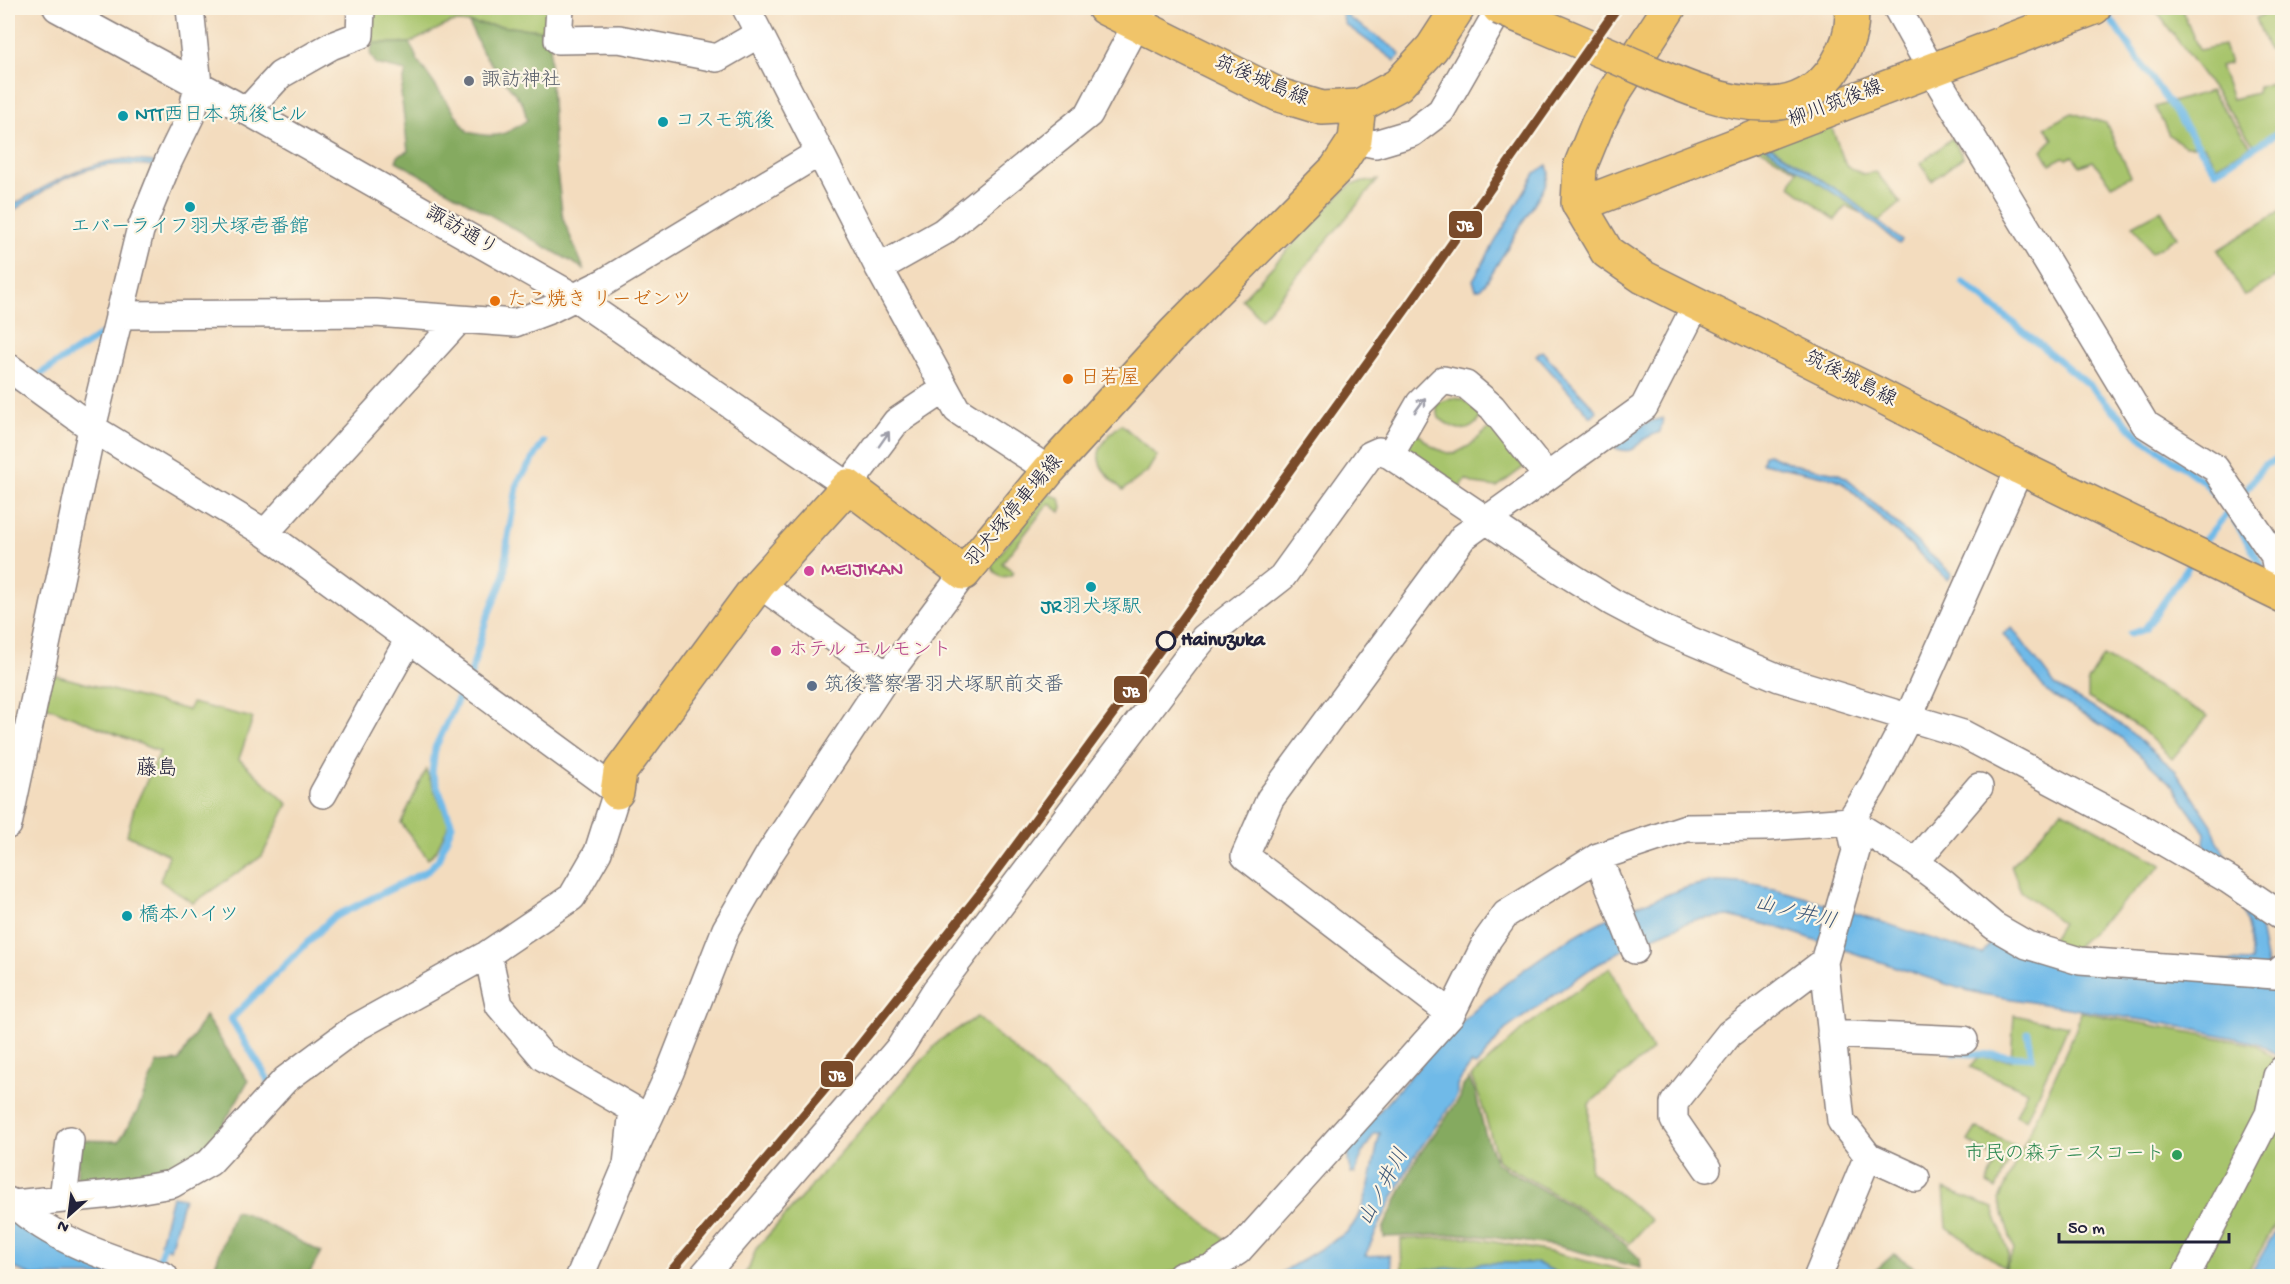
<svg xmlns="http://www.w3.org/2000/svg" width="2290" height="1284" viewBox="0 0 2290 1284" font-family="'Gochi Hand','Klee One',sans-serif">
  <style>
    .green { fill: #a7c46c; stroke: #647354; stroke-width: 1.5 }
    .forest { fill: #85aa60; stroke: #54664e; stroke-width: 1.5 }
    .water { fill: #6fbae8; stroke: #486e92; stroke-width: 1.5 }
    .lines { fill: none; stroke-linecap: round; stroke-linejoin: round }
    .stream { stroke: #6fbae8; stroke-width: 7 }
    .minor-casing { stroke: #8a7f7c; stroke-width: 30 }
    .major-casing { stroke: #8a7f7c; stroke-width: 36 }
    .minor { stroke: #fff; stroke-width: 27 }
    .major { stroke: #f0c469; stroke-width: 33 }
    .major-bridge-casing { stroke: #8a7f7c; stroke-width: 36; stroke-linecap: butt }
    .major-bridge { stroke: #f0c469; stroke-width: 33 }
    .rail-1-casing { stroke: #fcf5e5; stroke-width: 14 }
    .rail-1 { stroke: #7a4b2a; stroke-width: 9 }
    .oneway { stroke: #9c9ca7 }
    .worship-dot { fill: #6b7280; stroke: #fcf5e5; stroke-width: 2 }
    .culture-dot { fill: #0f9aa8; stroke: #fcf5e5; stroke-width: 2 }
    .food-dot { fill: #e8710a; stroke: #fcf5e5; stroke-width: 2 }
    .hotel-dot { fill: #d1479c; stroke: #fcf5e5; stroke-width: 2 }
    .stop-dot { fill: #fcf5e5; stroke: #22223b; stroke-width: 3 }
    .service-dot { fill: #5c6f8a; stroke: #fcf5e5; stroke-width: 2 }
    .leisure-dot { fill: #2e9e5b; stroke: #fcf5e5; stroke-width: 2 }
    .labels { text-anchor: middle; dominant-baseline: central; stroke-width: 4.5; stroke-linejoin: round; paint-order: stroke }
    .worship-label { font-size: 20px; fill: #5b616d; stroke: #fcf5e5; text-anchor: start }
    .street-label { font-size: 20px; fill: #22223b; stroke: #fcf5e5 }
    .culture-label { font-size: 20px; fill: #0d838f; stroke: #fcf5e5; text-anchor: start }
    .food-label { font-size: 20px; fill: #c56008; stroke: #fcf5e5; text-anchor: start }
    .hotel-label { font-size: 20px; fill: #b23c85; stroke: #fcf5e5; text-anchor: start }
    .stop-label { font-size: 20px; font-weight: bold; fill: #22223b; stroke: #fcf5e5; text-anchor: start }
    .service-label { font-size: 20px; fill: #4e5e75; stroke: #fcf5e5; text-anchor: start }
    .leisure-label { font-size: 20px; fill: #27864d; stroke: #fcf5e5; text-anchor: end }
    .neighbourhood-label { font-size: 21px; fill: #22223b; stroke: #fcf5e5 }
    .water-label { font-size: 21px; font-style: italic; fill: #3d5778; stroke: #fcf5e5 }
    .line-badge { stroke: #fcf5e5; stroke-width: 2 }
    .badge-label { font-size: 16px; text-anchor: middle; font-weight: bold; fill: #fff }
  </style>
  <rect width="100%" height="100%" fill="#fcf5e5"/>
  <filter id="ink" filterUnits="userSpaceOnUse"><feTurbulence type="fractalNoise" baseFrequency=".0167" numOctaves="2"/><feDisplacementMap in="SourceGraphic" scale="12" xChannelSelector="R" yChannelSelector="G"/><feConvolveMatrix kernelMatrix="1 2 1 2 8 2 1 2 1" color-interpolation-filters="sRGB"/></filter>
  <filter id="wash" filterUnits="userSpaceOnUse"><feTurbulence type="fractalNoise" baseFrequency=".008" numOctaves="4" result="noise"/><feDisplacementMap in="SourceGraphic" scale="24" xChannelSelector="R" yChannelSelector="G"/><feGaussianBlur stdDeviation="1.35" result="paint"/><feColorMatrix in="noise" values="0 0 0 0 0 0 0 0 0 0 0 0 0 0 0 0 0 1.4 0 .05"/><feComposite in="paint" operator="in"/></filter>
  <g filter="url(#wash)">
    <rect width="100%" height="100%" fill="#f3dcbe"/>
    <path class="green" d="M365,8h188l-2,23 -92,-9 -9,1 -40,20h-37l-9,-7z
      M2154,8h27l18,42 25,-5 6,18 -10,3 12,33 25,-6 1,-6 24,-7v47l-28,18z
      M2260,8h22v63l-6,-21h-8l-12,-32 6,-3z
      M2210,91l41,55 -35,20 -12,-20h-19l-16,-11 -14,-28z
      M2072,113l34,10 25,53 -19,9 -19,-24 -13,5 -7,-10 -7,3 -3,-2 -13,7 -8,-14 11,-11 -8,-12z
      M1829,120l17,46 17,8 13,-2 25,31 -22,18 -33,-15 -11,14 -45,-34 7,-16 -44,-25z
      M1952,138l11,19 -31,24 -11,-18z
      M1378,180l-117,139 -19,-20 98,-105 12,-10z
      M2161,210l16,27 -26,16 -18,-28z
      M2282,210v64l-38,22 -26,-46z
      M1451,398l11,1 17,13c1,6 0,9 -5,13 -12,10 -24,1 -35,-7l-3,-12 2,-3z
      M1121,424l36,32 -10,16 -24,18c-31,-26 -33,-39 -2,-66z
      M1492,426l32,41 -27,20 -23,-3 -8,-5 -6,9c-13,-8 -45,-23 -51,-36 -3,-8 3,-16 6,-23 10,14 22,23 39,25l15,-8z
      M1048,494l12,4 2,9 -2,5 -11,-9 -47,60 12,9 -4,4 -9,1 -7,-6 -3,-6z
      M2103,656l105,60 -36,43 -33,-32 -51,-29v-17z
      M50,674l138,36 4,-7 61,15 -14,41 49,45 -26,52 -69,47 -33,-22 9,-26 -42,-20 7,-27 26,-56 -119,-48z
      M426,770l23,54 -13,27 -8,8 -27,-36z
      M2062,810l100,55 -89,85 -23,-7 12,-20 -41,-32 -10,-25z
      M1610,967l42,83 -63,54 1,67 61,49 -22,24 -20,-18 -111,-65c-9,-27 -14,-58 -27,-84l54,-50z
      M2081,1012l176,33 25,20v147l-36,64h-244l12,-26 -15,-50 77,-171z
      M2014,1015l54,11 -42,94 -10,-5 11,-24 -57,-24 9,-10 32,3z
      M977,1017l157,138 37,43 58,44 -34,24 -39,10h-413l6,-8 7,-19 184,-209z
      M1976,1128l40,18 -20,43 -9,-5 10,-24 -29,-19z
      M1944,1189l49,19 16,46 -4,14 -58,-41z
      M1468,1237l82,15 96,24h-244l-1,-37z"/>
    <path class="forest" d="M469,23l82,8 -1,33 5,93 8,62 21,50 -188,-108 3,-6 9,-4 -7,-58 5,-22 -30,-7 -6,-11 3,-10h37l8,18 50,71c27,7 37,4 59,-12l-4,-16 -40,-51z
      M205,1016l43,65 -37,65 -48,29 -87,15 3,-50 40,1 18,-29 20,-49 22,-2z
      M1469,1079l6,12 10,42 11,30 112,65 32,31 1,9 -83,-22 -93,-12 -81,3 -1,-8 33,-70 44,-61 3,-12z
      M234,1211l10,2 77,39 -13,24h-89l-7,-1z
      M1894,1254l34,22h-46l-7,-5z"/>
    <path class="water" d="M1340,8h8v9l49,33 3,5 -5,6 -50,-37z
      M1767,144l84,55 51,42 -3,3 -46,-38 -88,-59z
      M125,159l29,3v4c-20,-2 -40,-3 -60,2 -31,7 -59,29 -86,46v-6c37,-22 72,-44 117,-49z
      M1547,165l2,7 -4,14 -58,95 -7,8h-4l-3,-9 62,-107z
      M1542,351l55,60 -6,6 -55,-62z
      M1663,418l-3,14c-5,2 -14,5 -18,9 -11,10 -12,12 -27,7l6,-11c11,1 13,-7 22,-12 6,-4 14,-5 20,-7z
      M1768,454l24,10 45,9 8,4 107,97 -4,6 -106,-98 -9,-4 -71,-15 2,-8z
      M2012,628l44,58 66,39 54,46 36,54 6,17 38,66 11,56 15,17v77l-24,-15 -90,-19 -187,-30 -23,-6 -181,-61 -49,-11 -35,4 -69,29 -34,20 -85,61 -29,36 -5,-2 -14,21v11l-43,61 -30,58 -19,41 24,-1 4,16 59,-3 34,-5h51l27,13h-288l70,-43c22,-20 27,-71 34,-100l-6,1 -11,18 -8,21h-4l-3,-11 1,-17c37,-40 74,-86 114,-124 55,-52 122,-99 195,-123 19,-7 40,-16 61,-16 41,0 81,14 120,26 47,15 94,32 143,46l14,-18 28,18 228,8 -3,-29 -5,-19 -40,-70 1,-11 -32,-47 -54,-50 -72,-44 -44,-58z
      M172,1196l12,2 -14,51 -10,-6z
      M8,1214l130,62h-106l-24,-11z
      M2282,1219v57h-32z"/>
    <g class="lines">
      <path class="stream" d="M2104,10l112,161 66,-41
        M1963,282l127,104 48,49 65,46 26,30 32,53
        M37,376l67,-43
        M8,391l7,-2
        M2247,489l17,-24 18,-7
        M2204,541l25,-30
        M2130,634l15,-5 45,-65
        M470,677l16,-57 18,-43 4,-40 10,-55 26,-40
        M1955,1053l77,4 -4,-24
        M269,1086l-2,-8 -36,-59 101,-101 95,-47 11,-11 14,-35 -20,-52 3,-25 29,-62
        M157,1267l9,-29"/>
    </g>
  </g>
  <g filter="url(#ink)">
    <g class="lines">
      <g class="minor-casing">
        <path id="minor" d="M57,8l190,103 329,187 272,188 48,-64 49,-33
          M560,8l-2,32 61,-1 98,19 33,-19
          M746,8l133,260 78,142 92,60
          M1897,8l34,61 214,355 70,44 59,87 8,39
          M247,111l33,-36 51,-29 29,-11 1,-27
          M1355,140l20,4 37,-11 29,-22 59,-103
          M879,268l64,-36 146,-118 56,-106
          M119,315l257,-2 139,10 34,-13 54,-27 207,-125
          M8,367l84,61 173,105 352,259 -19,60 -26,45 -84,57 -133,74 -70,52 -75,82 -38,22 -59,10 -99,10 -6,-3
          M1390,455l30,-52 23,-23 23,5 26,22 55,69
          M265,533l195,-214
          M759,584l128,92
          M323,794l86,-155
          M8,825l84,-397 48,-197 28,-69 24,-49 6,-28 -8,-77
          M1598,857l37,93
          M1915,862l64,-75
          M488,954l11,51 44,52 90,52 -6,56 -47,111
          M1451,1014l-206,-158 25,-57 193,-262 181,-130 53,-104
          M1831,1034l133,6
          M1868,1156l48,22
          M627,1165l43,-93 56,-143 44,-76 117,-177 77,-103
          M1707,1168l-33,-48v-17l55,-69 95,-72
          M63,1199l7,-59
          M14,1204c41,38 97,54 150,72
          M703,1276l198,-230 35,-56 253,-334 15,-18 78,-61 88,-122 9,-4 11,4 169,114 53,33 51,27 116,49 184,56 170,90 96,56 53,36
          M1181,1276l31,-8 26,-17 213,-237 37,-75 18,-25 92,-57 88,-29 82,-1 82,-6 61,38 32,24 51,43 33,19 53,16 195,14 7,-6
          M1818,1276l50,-120 -27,-35 -17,-159 32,-111 -6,-30 23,-36 36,-69 111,-248
          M2186,1276l83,-162 8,-38 5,-6"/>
      </g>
      <g class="major-casing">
        <path id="major" d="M1104,8l175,87 43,13 37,-2 39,-21 34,-37 26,-40
          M1669,8l-56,86 -15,29 -18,44 -2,36 29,49 36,25 240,120 137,71 262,128
          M1579,205l515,-197
          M617,792l3,-20 139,-188 89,-98 116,87 85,-103 125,-137 162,-164 19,-29 4,-34"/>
      </g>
      <use href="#minor" class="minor"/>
      <use href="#major" class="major"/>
      <g class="major-bridge-casing">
        <path id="major-bridge" d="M1499,8c42,17 84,35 126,53 44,19 91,43 140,43 30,1 57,-14 72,-40 10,-17 17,-37 14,-56"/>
      </g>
      <use href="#major-bridge" class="major-bridge"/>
      <g class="rail-1-casing">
        <path id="rail-1" d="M667,1276l159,-188 163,-206 179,-243 240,-333 209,-298"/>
      </g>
      <use href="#rail-1" class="rail-1"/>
    </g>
    <defs><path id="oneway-shaft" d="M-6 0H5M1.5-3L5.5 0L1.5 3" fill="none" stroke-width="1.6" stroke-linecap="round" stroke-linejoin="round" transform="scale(1.5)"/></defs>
    <g class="oneway">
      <use href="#oneway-shaft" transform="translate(1420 405) rotate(-54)"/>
      <use href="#oneway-shaft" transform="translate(884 439) rotate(-55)"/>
    </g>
  </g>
  <circle class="worship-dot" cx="469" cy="81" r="6"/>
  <g class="culture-dot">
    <circle cx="123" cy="116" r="6"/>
    <circle cx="663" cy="122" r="6"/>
    <circle cx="190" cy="207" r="6"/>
    <circle cx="1091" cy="587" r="6"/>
    <circle cx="127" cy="916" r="6"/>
  </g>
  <g class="food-dot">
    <circle cx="495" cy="301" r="6"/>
    <circle cx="1068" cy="379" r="6"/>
  </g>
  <g class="hotel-dot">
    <circle cx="809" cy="571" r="6"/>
    <circle cx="776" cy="651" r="6"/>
  </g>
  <circle class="stop-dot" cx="1166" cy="641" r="9"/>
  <circle class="service-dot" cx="812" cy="686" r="6"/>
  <circle class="leisure-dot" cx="2177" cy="1155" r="6"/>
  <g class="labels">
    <g class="worship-label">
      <text x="481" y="81">諏訪神社</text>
    </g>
    <g class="street-label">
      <text transform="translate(1261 82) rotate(23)">筑後城島線</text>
      <text transform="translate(1836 105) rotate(-21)">柳川筑後線</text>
      <text transform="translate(461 232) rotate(30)">諏訪通り</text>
      <text transform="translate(1850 380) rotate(27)">筑後城島線</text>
      <text transform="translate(1015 512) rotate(-50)">羽犬塚停車場線</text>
    </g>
    <g class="culture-label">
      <text x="135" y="116">NTT西日本 筑後ビル</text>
      <text x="675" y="122">コスモ筑後</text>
      <text x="190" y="228" text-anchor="middle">エバーライフ羽犬塚壱番館</text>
      <text x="1091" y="608" text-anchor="middle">JR羽犬塚駅</text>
      <text x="139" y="916">橋本ハイツ</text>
    </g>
    <g class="food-label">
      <text x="507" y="301">たこ焼き リーゼンツ</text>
      <text x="1080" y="379">日若屋</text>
    </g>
    <g class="hotel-label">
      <text x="821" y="571">MEIJIKAN</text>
      <text x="788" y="651">ホテル エルモント</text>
    </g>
    <g class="stop-label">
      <text x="1181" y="641">Hainuzuka</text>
    </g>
    <g class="service-label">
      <text x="824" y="686">筑後警察署羽犬塚駅前交番</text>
    </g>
    <g class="leisure-label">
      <text x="2165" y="1155">市民の森テニスコート</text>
    </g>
    <g class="neighbourhood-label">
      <text x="157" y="770">藤島</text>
    </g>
    <g class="water-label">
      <text transform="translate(1795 914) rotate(14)">山ノ井川</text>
      <text transform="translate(1385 1188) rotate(-62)">山ノ井川</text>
    </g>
  </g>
  <g class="line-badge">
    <rect x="1448" y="210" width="35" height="29" rx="6" fill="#7a4b2a"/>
    <rect x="1113" y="675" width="35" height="29" rx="6" fill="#7a4b2a"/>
    <rect x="820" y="1060" width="34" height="28" rx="6" fill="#7a4b2a"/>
  </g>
  <g class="badge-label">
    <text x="1465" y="230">JB</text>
    <text x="1131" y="696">JB</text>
    <text x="837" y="1080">JB</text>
  </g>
  <rect width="2290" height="1284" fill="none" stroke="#fcf5e5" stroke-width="30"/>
  <g transform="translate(69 1215) rotate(208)" stroke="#fcf5e5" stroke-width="4.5" paint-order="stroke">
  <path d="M0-4.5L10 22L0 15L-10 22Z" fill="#22223b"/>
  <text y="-9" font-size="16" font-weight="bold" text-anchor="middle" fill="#22223b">N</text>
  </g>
  <path d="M2059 1233v9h170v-9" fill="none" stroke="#22223b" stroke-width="3"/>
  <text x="2068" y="1233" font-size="18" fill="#22223b" stroke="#fcf5e5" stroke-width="4.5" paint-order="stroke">50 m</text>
</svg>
